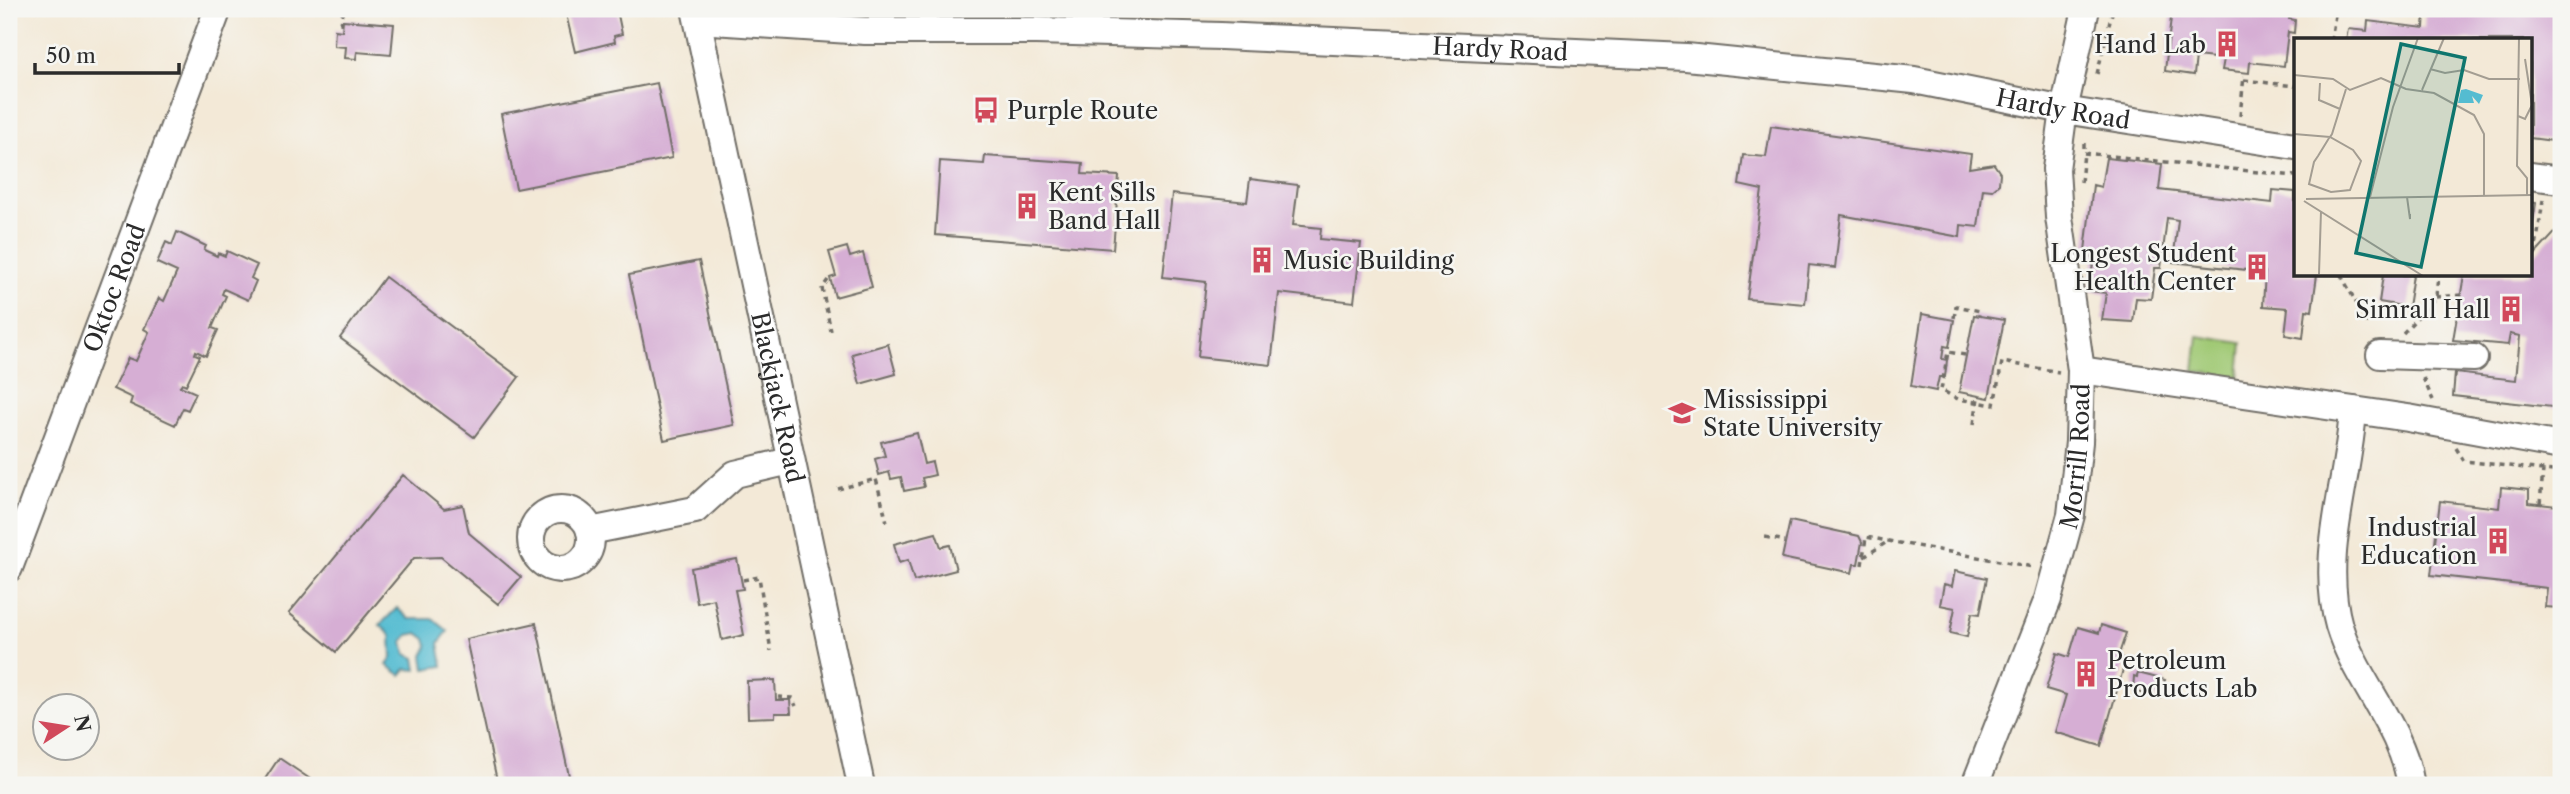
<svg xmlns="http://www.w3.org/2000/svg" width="2570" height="794" viewBox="0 0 2570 794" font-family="'Libre Caslon Text',serif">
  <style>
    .green { fill: #a0c974; stroke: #667a50; stroke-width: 2 }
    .water { fill: #54bcd1; stroke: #40747e; stroke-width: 2 }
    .building { fill: #d6aed4 }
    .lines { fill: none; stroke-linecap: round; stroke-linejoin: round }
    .minor-casing { stroke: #716e67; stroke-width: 30 }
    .path { stroke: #716e67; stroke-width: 3.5; stroke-dasharray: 5 5; stroke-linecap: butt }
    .minor { stroke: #fff; stroke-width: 26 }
    .labels { text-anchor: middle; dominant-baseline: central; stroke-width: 5; stroke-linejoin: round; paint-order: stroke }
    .poi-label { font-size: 24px; fill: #2b2b2b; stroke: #f6f6f2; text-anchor: start }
    .street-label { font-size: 24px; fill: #2b2b2b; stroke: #f6f6f2 }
    .inset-road { fill: none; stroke: #a39d92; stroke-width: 2 }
    .view { fill: #0f766e; fill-opacity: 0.15; stroke: #0f766e; stroke-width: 3.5 }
    .inset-edge { fill: none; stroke: #2b2b2b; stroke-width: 3.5 }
  </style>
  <rect width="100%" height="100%" fill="#f6f6f2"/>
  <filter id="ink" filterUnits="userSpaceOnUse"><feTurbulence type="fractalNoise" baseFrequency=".0143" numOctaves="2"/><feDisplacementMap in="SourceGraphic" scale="14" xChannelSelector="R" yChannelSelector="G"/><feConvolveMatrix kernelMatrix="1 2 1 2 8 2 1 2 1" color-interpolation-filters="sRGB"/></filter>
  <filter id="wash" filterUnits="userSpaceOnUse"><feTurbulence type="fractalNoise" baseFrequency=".00686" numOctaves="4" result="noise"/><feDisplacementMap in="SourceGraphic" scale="28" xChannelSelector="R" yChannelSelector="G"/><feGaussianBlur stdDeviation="1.57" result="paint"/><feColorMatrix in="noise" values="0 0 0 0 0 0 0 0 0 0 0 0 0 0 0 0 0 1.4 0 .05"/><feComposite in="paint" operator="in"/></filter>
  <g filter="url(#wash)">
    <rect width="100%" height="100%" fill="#f3e9d7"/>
    <path class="green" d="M2198,336l44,7 -3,34 -45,-6z"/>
    <path class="water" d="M397,608l12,11h24l15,12 -9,12 4,23 -18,3 -2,-13 5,-10 -2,-7 -8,-6 -10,2 -5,7 3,12 9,4 2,12 -11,-1 -5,6 -14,-10 5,-7 -1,-23 -11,-10z"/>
    <g id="blocks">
      <path class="building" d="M590,9l27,1 5,24 -8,2 1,6 -40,10 -9,-38z
        M2172,9h118l-1,10 6,1 -1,13 -6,-1 -4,34 -34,-4 -1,11 -27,-3 2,-11 -28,-3 -2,19 -29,-4z
        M2420,9h141v133l-31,-4v-98h-184l2,-11 19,2 1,-10 56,7 1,-17z
        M343,20l51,4 -3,31 -34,-3 -1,7 -11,-1 1,-11 -12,-1 1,-16 7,1z
        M657,83l15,75 -156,31 -15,-75z
        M1771,126l200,28 -2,14 25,-4 6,9 -1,11 -7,6 -9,-1 -5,38 -17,-2 -1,12 -119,-22 -6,53 -26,-3 -4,39 -58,-5 15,-109 -23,-5 4,-30 23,2z
        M985,156l98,7 -1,11 37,2 -6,73 -178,-14 5,-74 44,3z
        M2106,158l56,6 -3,26 113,13 1,-13 22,2v83h22l-5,36 -6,-1 -3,28 -18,-3 3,-27 -25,-2 2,-34 -92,-10 5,-42 -11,-2 -6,50h-6l-4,31 -15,-1 -3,24 -31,-2 4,-27 -17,-2 5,-34 -10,2 9,-74 8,2z
        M1250,179l48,6 -5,40 28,3 -1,11 41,4 -7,59 -75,-9 -8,72 -73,-8 8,-75 -43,-5 9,-83 75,8z
        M2530,202l6,1 -5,32h-1z
        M2561,226v182l-108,-12 2,-23 61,7 4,-44 -10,-2 -2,11 -55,-5 11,-65h66v-15z
        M177,232l29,14 -2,4 13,6 1,-3 7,3 2,-5 30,14 -6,13 5,3 -8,19 -24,-11 -2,5 4,2 -14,32 6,2 -12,26 -10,-5 -1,3 5,2 -14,29 -4,-2 -2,3 16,7 -8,17 -5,-2 -8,17 -45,-21 2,-6 -19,-9 15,-31 8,3 13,-29 -5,-3 15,-31 5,3 13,-29 -20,-9 9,-21 6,3z
        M847,247l3,10 13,-4 9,34 -37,10 -5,-19 6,-2 -7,-24z
        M699,261l35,164 -70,15 -35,-165z
        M2383,275h30l-5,32 -29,-5z
        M385,277l134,100 -45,60 -134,-99z
        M1922,314l32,6 -5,27 -5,-1 -2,13 5,1 -2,17h-6l-3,14 -25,-5z
        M1974,315l30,5 -15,78 -30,-6z
        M888,344l8,30 -36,10 -8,-30z
        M917,433l7,31 8,-2 3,13 -13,3 2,9 -20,4 -3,-14 -10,2 -2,-7 -10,3 -4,-16 10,-3 -4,-14z
        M403,475l41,34 19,-4 6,28 52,44 -23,27 -57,-47 -27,1 -78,94 -47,-39z
        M2501,487l28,3v13l28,3v-12h4l-1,114 -15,-1 2,-19 -116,-13 9,-74 59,7z
        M1790,521l69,15 3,6 -4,22h-4l-2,9 -70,-15z
        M936,533l5,14 9,-2 6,25 -42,11 -6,-21 -9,3 -5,-19z
        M737,559l6,30 -8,1 9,45 -22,5 -8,-41 -17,4 -6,-35z
        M1955,571l32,7 -7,36 -8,-1 -5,24 -17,-4 5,-25 -15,-3 4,-21 8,2z
        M536,623l35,162h-73l-32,-146z
        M2101,625l25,8 -8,24 8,2 -25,87 -46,-14 11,-37 -20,-6 11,-36 12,4 9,-30 21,6z
        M2138,673l27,7 -5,18 -27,-7 1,-15 3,1z
        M775,680l1,20h14l1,13h-16v4l-27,1 -1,-37z
        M279,758l40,27h-58z"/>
    </g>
  </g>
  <g filter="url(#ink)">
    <use href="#blocks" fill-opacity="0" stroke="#716e67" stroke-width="2"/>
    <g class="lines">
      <g class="minor-casing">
        <g id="minor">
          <path id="s1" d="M695,9l166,776"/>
          <path id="s2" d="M698,20l167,11h171l185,5 465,21 228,23 150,30 231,36"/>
          <path d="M2530,176l31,4"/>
          <path d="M2380,355l94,3"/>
          <path d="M2081,370l327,48 153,28"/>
          <path d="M2353,410c-4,71 -34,145 -14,216 17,56 63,100 72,159"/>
          <circle cx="561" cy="539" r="30"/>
          <path d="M590,531l105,-21 40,-36 55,-13"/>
          <path id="s3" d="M9,568l209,-559"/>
          <path id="s4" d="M1975,785l73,-186 23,-84 8,-73 2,-72 -22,-153 -3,-48 8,-59 22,-101"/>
        </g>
      </g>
      <path class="path" d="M341,25l2,-16
        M2331,40l5,-31
        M2097,74l16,-65
        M2244,80l51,6
        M2240,116l4,-40
        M2084,143v10l211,23
        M2081,182l3,-29
        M2535,254l8,-54
        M2341,275l27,49
        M828,280l-6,8 9,43
        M2436,297l25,-2
        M1954,318l2,-12 24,5 -1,4
        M2403,333l33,-36 2,-22
        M1965,355l-17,-3 -7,38 17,9 36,6 8,-43 57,10
        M2423,378l10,22
        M1974,424l4,-26
        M2456,448l8,13 97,11
        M838,489l38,-10 11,43
        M2540,504l3,-34
        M1765,537l21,4
        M1864,557l23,-15
        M1862,565l4,-28 167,30
        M743,580l16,-3 12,74
        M778,697l14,1 4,8"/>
      <use href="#minor" class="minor"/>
    </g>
  </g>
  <defs>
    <g id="building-bare" transform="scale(2.1)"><path d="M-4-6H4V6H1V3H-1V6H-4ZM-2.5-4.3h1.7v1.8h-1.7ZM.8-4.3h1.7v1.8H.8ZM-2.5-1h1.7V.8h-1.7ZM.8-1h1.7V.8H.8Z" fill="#d1495b" stroke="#f6f6f2" stroke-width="2.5" paint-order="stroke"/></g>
    <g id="bus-bare" transform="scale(2.1)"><path d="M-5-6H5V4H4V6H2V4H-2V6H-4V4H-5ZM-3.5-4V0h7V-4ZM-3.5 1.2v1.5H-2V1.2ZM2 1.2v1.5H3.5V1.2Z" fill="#d1495b" stroke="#f6f6f2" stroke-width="2.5" paint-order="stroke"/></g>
    <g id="university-bare" transform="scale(2.1)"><path d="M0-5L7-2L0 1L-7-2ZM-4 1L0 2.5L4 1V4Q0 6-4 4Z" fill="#d1495b" stroke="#f6f6f2" stroke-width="2.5" paint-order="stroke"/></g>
  </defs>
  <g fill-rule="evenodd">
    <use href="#building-bare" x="2227" y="44"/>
    <use href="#bus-bare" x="986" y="110"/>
    <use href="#building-bare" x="1027" y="206"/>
    <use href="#building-bare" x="1262" y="260"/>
    <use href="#building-bare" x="2257" y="267"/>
    <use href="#building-bare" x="2511" y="309"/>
    <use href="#university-bare" x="1682" y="413"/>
    <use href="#building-bare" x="2498" y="541"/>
    <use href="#building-bare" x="2086" y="674"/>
  </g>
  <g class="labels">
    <g class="poi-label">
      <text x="2206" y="44" text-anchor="end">Hand Lab</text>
      <text x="1007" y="110">Purple Route</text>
      <text x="1048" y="192">Kent Sills<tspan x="1048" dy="28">Band Hall</tspan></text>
      <text x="2236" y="253" text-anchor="end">Longest Student<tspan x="2236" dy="28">Health Center</tspan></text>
      <text x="1283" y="260">Music Building</text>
      <text x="2490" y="309" text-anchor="end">Simrall Hall</text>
      <text x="1703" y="399">Mississippi<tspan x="1703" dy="28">State University</tspan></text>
      <text x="2477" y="527" text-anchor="end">Industrial<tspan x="2477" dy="28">Education</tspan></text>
      <text x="2107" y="660">Petroleum<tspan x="2107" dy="28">Products Lab</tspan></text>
    </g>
    <g class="street-label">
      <text stroke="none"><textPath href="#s2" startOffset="803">Hardy Road</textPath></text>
      <text stroke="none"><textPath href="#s2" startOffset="1370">Hardy Road</textPath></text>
      <text stroke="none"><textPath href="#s3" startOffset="299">Oktoc Road</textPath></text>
      <text stroke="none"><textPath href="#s1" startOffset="397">Blackjack Road</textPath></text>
      <text stroke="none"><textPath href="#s4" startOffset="346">Morrill Road</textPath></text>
    </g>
  </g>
  <g transform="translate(2294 38)">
    <rect width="238" height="238" fill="#f3e9d7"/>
    <path d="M172,51l17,6 -4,9 -7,-8 2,7h-16l3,-13z" fill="#54bcd1"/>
    <path class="inset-road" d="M225,0l-2,128 10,12v17M136,31l15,4 19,-3 25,9h31M0,37l39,4 17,11 31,-12 25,11 28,4 40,22 10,19v62M26,45l-1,17 21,9M128,52l22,-52M224,78l7,3 7,-14 -7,-46M0,96l36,3 23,13 8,11 -11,29 -19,2 -22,-8 5,-22 4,-6 8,-13 3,-5 1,-1 2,-3 14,-45M76,159l23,-90 25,-69M113,159l3,22v-5M12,161l226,-4M10,163l119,75M25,236l2,-63"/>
    <path class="view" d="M107,6l64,14 -44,209 -65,-14z"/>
    <rect width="238" height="238" class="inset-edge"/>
  </g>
  <rect width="2570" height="794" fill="none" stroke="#f6f6f2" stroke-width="35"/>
  <g transform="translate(66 727) rotate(78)"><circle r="33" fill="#f6f6f2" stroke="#a5a5a2" stroke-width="2"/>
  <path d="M0-5L12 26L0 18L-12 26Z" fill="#d1495b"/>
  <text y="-10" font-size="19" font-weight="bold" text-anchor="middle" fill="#2b2b2b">N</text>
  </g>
  <path d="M35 63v10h144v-10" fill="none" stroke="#2b2b2b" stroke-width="3.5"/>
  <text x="46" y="63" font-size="21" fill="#2b2b2b" stroke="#f6f6f2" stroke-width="5" paint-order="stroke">50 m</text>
</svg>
